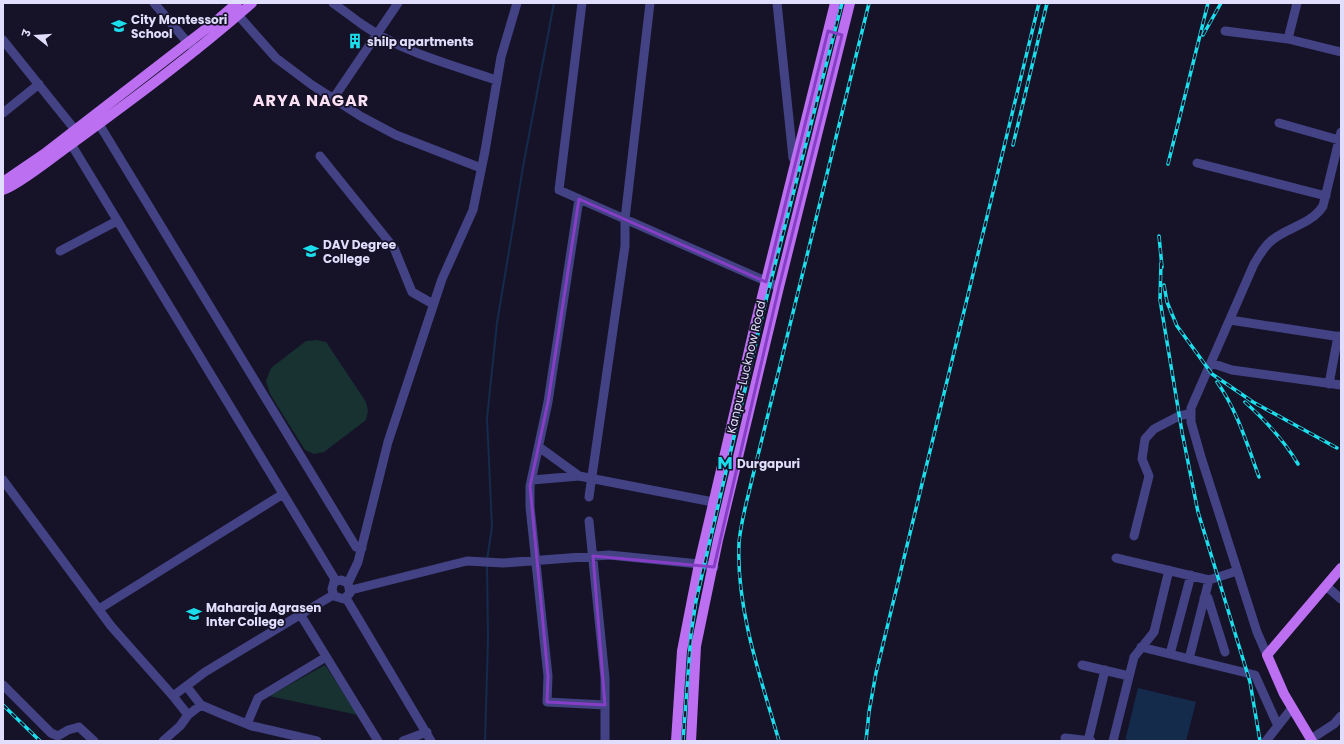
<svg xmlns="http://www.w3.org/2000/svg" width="1344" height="744" viewBox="0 0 1344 744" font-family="Poppins,'Noto Sans Devanagari',sans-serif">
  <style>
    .green { fill: #173231 }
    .water { fill: #142b4c }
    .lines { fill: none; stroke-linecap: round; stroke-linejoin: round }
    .stream { stroke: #142b4c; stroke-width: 2 }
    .minor { stroke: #434284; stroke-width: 9 }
    .major { stroke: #bd6ff2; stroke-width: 10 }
    .rail-casing { stroke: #1bddeb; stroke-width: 3.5 }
    .rail { stroke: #161329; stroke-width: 2; stroke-dasharray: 6; stroke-linecap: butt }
    .marked { fill: none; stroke: #853ec5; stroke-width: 3; stroke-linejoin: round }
    .labels { text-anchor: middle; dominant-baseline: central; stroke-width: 3.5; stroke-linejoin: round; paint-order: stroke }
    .poi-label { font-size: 12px; font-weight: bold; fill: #e0defc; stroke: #161329; text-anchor: start }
    .street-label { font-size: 12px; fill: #e0defc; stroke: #161329 }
    .district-label { font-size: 16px; font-weight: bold; letter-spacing: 1px; fill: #fce0f3; stroke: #161329 }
  </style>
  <rect width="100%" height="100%" fill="#161329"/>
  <path class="green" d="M317,340l9,2 40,60 2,9 -2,9 -42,32 -10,2 -9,-4 -35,-56 -4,-13 5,-13 35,-27z
    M325,665l33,50 -89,-19z"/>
  <path class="water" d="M1138,688l58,14 -10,39h-61z"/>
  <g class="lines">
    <path class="stream" d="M487,560l5,-33 -5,-109 10,-95 26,-156 31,-164
      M485,741l3,-102 -1,-75"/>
    <path class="minor" d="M154,3l34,40 9,7
      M333,3c10,7 20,15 30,22 39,27 89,40 133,55
      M582,3l-23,187 220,97
      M777,3l16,155 3,2
      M238,15l38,43 36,27 50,32 34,18 85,33
      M1225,31l63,8 53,13
      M1288,39l9,-36
      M3,40l77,96
      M333,99l65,-96
      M3,113l36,-29
      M1279,123l60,17
      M99,124l257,423 6,1
      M68,139l268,442
      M320,156l74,92 18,44 21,12
      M1197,163l129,33
      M579,199l-31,203 -18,84v21l18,169 -1,26 58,3
      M60,251l57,-30
      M1230,320l111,17
      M1211,363l21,7 109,15
      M1329,384l9,-48
      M539,447l40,29
      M3,480l108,146 62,70 15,19
      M532,480l47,-4 134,26
      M589,497l36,-251v-27l25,-216
      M589,521l16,157v63
      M1134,536l15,-60 -7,-17 3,-20 9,-10 25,-13 12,-3
      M1116,558l93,22 28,-9
      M348,583l-7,-3 -7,2 -2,7 2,7 10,3 6,-6 -2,-10 10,-21 30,-120 54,-163 31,-69 12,-59 16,-94 16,-54
      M1326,586l15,13
      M351,590l116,-29 36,2 106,-8 90,9 15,3
      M346,598l85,143
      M1204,598h4l17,54
      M99,609l184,-115
      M300,614l78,127
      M1141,647l114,28 23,51
      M1170,654l21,-79
      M1267,655l-10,-23 -56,-175 -10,-35v-14l63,-144c5,-8 9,-16 17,-23 16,-14 40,-16 52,-35l18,-74
      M1189,659l20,-79
      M1082,665l47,11
      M3,685l48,48 7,3 10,-6 11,-3 15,14
      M187,687l14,18 21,9 30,12 65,15
      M173,696l32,-24 128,-77
      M247,724l11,-26 68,-41
      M1065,738l26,3
      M1311,739l23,-15 7,-8
      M163,741l17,-15 8,-11 13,-10
      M403,741l24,-9
      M1088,741l17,-71
      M1113,741l21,-84 20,-25 15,-62
      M1266,741l26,-33"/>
    <path class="major" d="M3,182l41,-28 172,-133 21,-18
      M3,190c14,-4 49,-32 63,-42 63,-46 127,-93 186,-145
      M676,741l6,-90 17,-87 56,-239 80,-322
      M691,741l5,-95 22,-106 61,-253 71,-284
      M1312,741l-28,-47 -17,-39 74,-87"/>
    <g class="rail-casing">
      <path id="rail" d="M1203,35l18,-32
        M1013,145l34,-142
        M1168,164l40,-161
        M1159,236l3,31
        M1161,263l-1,37 22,132 16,80 52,170 10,59
        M1164,285l3,17 10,24 35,48 41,28 84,46
        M1217,382c20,28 30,62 42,95
        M1245,402c21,19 39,38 53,62
        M3,705l37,36
        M683,741l8,-107 5,-33 67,-289 79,-309
        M779,741c-18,-62 -43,-132 -40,-198 1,-13 4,-26 7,-39l123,-501
        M866,741l3,-29 7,-39 163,-670"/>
    </g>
    <use href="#rail" class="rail"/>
  </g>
  <path class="marked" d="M828,31l14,4 -63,252 -65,280 -121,-11 12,149 -58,-3 1,-26 -18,-190 18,-84 31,-203 187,83z"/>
  <defs>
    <g id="school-bare" transform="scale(1.2)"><path d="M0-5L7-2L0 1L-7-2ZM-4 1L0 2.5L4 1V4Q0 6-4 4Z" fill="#1bddeb" stroke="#161329" stroke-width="2.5" paint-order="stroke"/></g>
    <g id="building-bare" transform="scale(1.2)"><path d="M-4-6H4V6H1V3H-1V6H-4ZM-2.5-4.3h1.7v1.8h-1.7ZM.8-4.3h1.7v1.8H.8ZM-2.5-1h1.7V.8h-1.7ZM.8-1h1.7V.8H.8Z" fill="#1bddeb" stroke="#161329" stroke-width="2.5" paint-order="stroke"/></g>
    <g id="university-bare" transform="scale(1.2)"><path d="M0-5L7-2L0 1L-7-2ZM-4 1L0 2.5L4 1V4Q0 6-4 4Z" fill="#1bddeb" stroke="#161329" stroke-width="2.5" paint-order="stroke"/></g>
    <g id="metro-bare" transform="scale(1.2)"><path d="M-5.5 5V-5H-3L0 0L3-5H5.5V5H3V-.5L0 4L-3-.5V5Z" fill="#1bddeb" stroke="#161329" stroke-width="2.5" paint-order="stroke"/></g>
  </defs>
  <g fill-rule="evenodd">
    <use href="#school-bare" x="119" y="26"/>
    <use href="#building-bare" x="355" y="41"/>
    <use href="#university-bare" x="311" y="251"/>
    <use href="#metro-bare" x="725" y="463"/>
    <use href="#university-bare" x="194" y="614"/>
  </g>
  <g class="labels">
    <g class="poi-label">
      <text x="131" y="19">City Montessori<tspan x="131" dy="14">School</tspan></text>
      <text x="367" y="41">shilp apartments</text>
      <text x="323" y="244">DAV Degree<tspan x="323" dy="14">College</tspan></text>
      <text x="737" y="463">Durgapuri</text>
      <text x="206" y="607">Maharaja Agrasen<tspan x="206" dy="14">Inter College</tspan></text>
    </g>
    <g class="street-label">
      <text transform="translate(746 367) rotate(-77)">Kanpur-Lucknow Road</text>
    </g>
    <g class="district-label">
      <text x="311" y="100">ARYA NAGAR</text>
    </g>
  </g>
  <rect width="1344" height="744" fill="none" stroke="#e0defc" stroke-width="8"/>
  <g transform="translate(36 36) rotate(287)" stroke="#161329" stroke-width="3" paint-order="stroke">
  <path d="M0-3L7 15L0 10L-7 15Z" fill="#e0defc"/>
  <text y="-6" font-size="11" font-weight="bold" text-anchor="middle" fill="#e0defc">उ</text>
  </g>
</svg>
